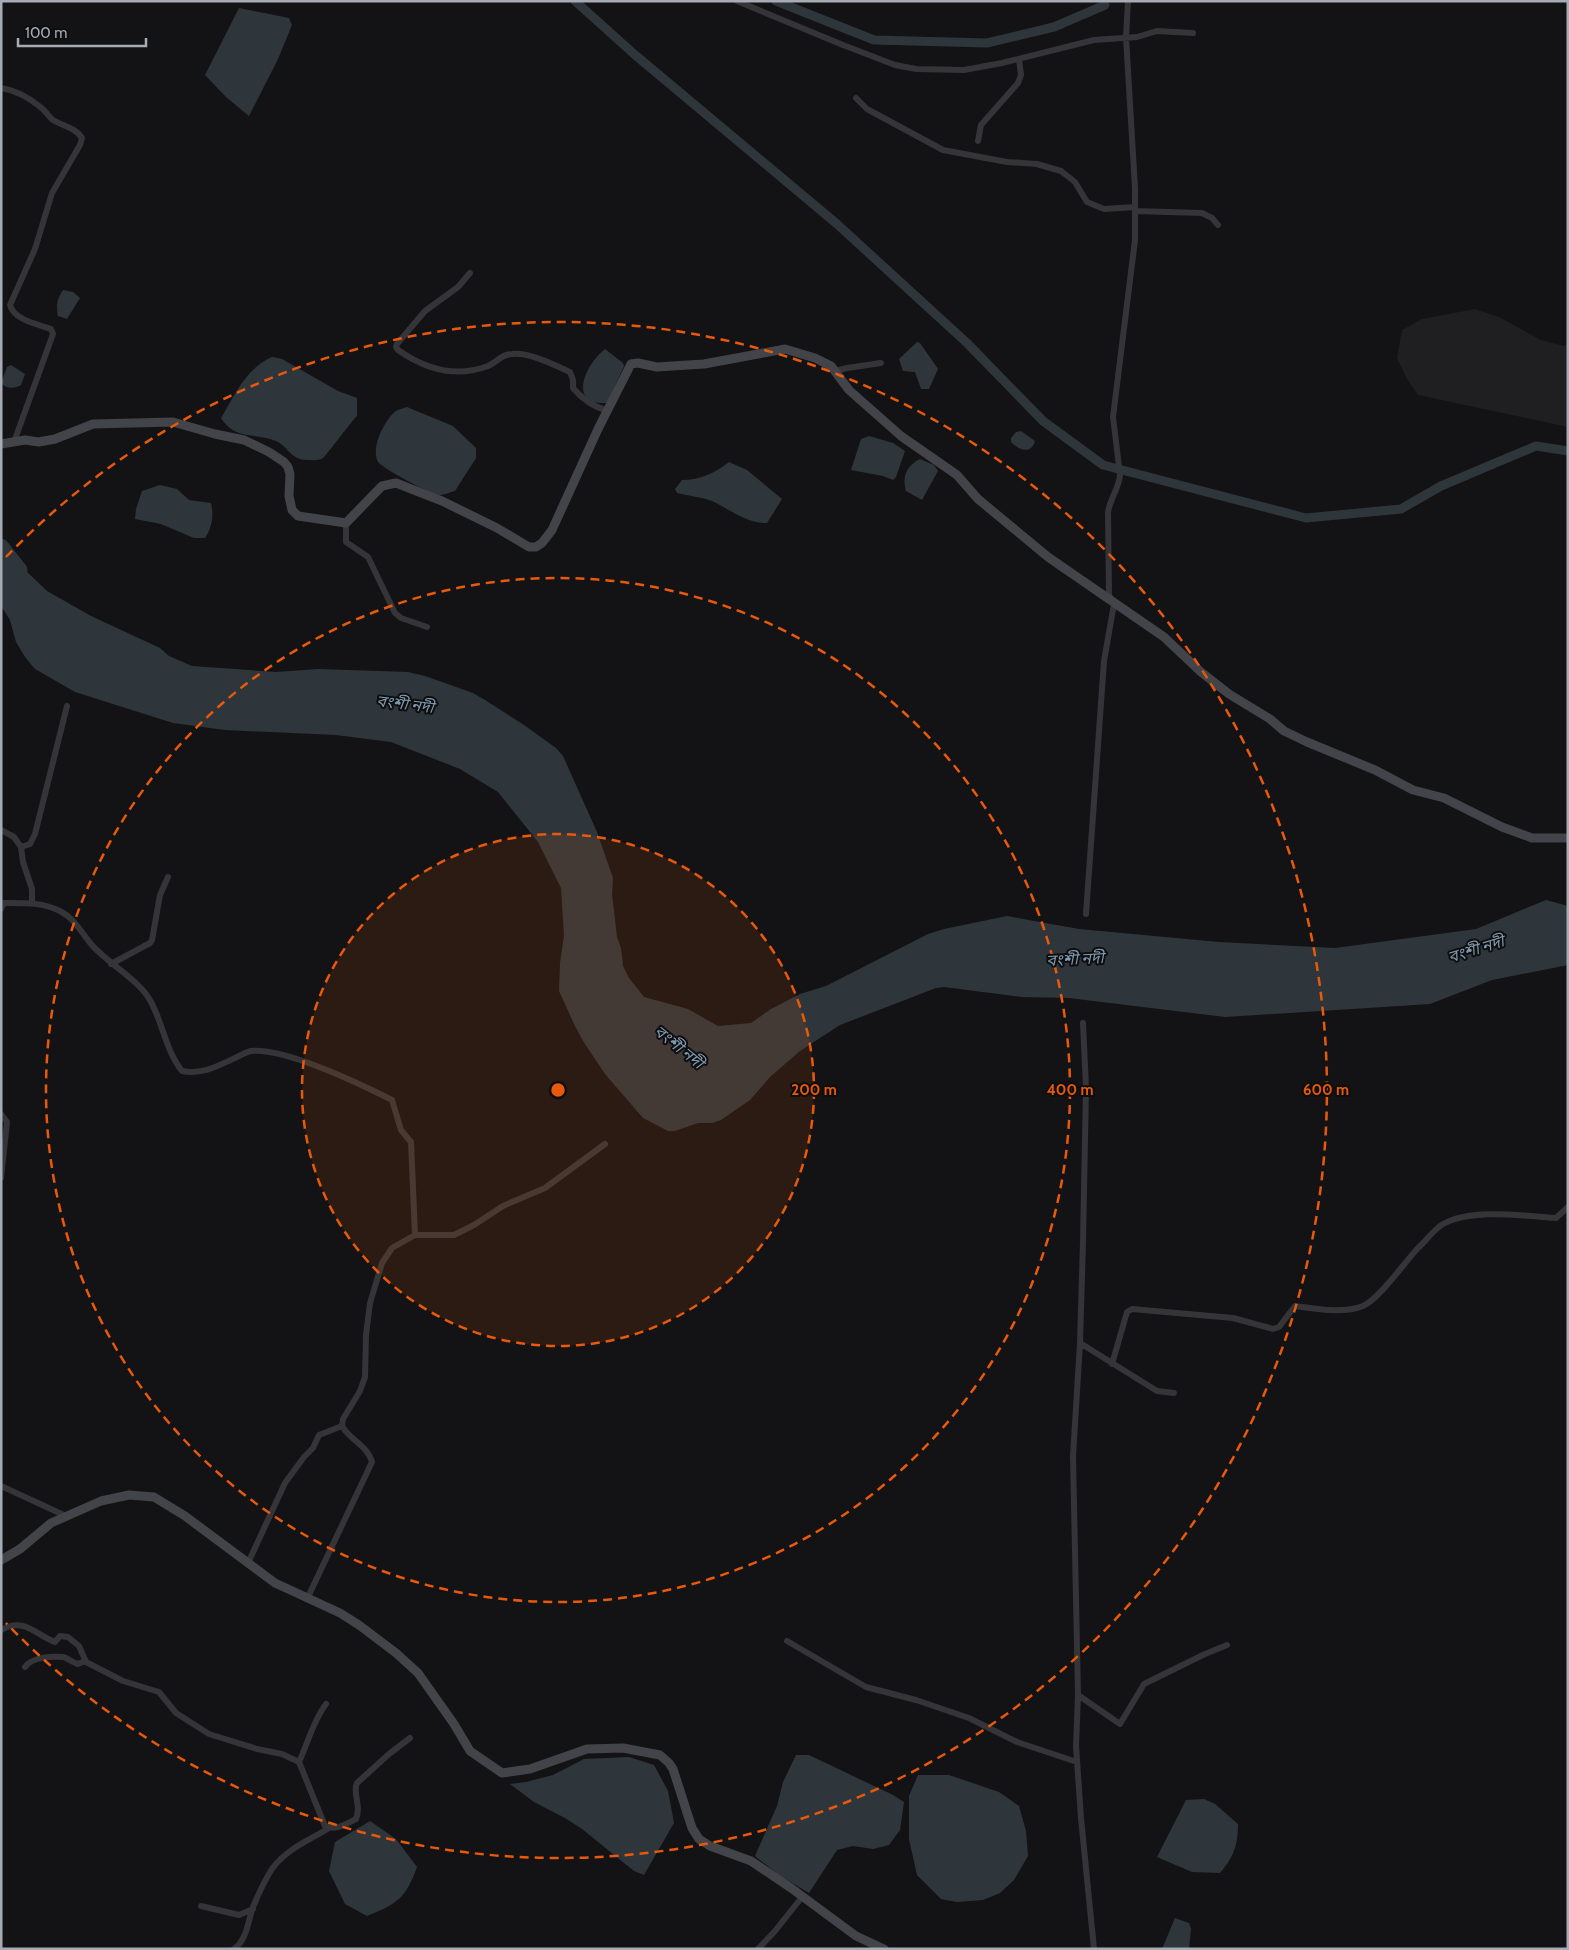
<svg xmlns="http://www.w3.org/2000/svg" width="1569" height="1950" viewBox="0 0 1569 1950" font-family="Cabin,'Noto Sans Bengali',sans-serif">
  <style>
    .built { fill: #1f1f22 }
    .water { fill: #2e363c }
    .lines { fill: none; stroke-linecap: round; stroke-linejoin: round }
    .canal { stroke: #2e363c; stroke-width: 9 }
    .river { stroke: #2e363c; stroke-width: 15 }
    .street { stroke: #353539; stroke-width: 6 }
    .secondary { stroke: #434449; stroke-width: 9 }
    .ring { fill: none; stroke: #e8590c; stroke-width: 2.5; stroke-dasharray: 9 6 }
    .labels { text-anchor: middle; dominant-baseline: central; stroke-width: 4; stroke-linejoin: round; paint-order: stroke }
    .water-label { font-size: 16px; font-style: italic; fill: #7f99ad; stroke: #0e0e10 }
    .centre { fill: #e8590c; stroke: #0e0e10; stroke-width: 2.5 }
    .ring-label { font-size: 15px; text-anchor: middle; font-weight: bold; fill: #e8590c; stroke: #0e0e10; stroke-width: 4; stroke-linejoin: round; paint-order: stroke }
  </style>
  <rect width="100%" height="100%" fill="#131315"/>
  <path class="built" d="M1475,309l24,8 42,23 23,6 4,-2v83l-150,-32 -11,-16 -10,-21 5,-28 20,-11z"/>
  <path class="water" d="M239,8l50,10 3,7 -14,34 -29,57 -23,-19 -21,-22z
    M63,290l10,2 7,6 -13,21 -9,-3c-2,-11 -1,-17 5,-26z
    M917,342l3,1 18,26 -9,20h-8l-6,-17 -12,-1 -4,-12z
    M605,349l18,14 1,3 -17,37c-41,2 -21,-39 -2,-54z
    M272,357l10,2 56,32 19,7v18c-7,7 -31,40 -34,42 -5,3 -10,2 -15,2 -18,0 -19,-13 -32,-19 -22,-9 -40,0 -55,-23 14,-23 24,-49 51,-61z
    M11,365l14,9 -4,11c-7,4 -14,4 -20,-2l6,-16z
    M407,407l46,19 23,22v10l-21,33c-5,1 -11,4 -15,4 -8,0 -56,-26 -61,-32 -10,-13 6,-44 17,-52 3,-2 8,-3 11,-4z
    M1021,431l14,10c-4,14 -16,9 -24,1v-4l5,-6z
    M869,436l24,7 12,8 -9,26 -3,3 -10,-4 -32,-6 10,-31z
    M920,459l14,6 4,6 -16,29 -16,-9c-4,-14 0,-25 14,-32z
    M729,462l18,8 35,29 -15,24c-19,1 -38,-14 -55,-22 -10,-4 -23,-5 -35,-8l-2,-4 7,-9c18,0 33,-7 47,-18z
    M160,485l17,4 12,11 22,3c3,12 1,25 -6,35h-11l-33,-14 -26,-5 1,-10 6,-18z
    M1,547l46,44 44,25 69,32 9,8 23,10 84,6 42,-3 90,3 17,4 48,17 12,7 39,25 32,23 7,8 34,76 16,46 -1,16 5,43 4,11 2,18 6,12 15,19 44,12 30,17 33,-3 20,-14 29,-15 26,-8 102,-52 16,-5 63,-13 72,13 140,13 116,6 141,-19 70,-29 22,6v59l-76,15 -62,24 -205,13 -156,-19 -47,-1 -78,-10 -8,1 -96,37 -40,26 -30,26 -20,23 -29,20 -9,3h-14l-23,8h-7l-25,-13 -38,-44 -22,-33 -8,-15 -16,-35 1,-28 4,-27 -3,-48 -23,-46 -40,-50 -38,-23 -69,-27 -55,-7 -111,-5 -52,-7 -98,-31 -40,-23 -10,-12 -9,-15 -6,-22 -9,-14z
    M796,1755h13l84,40 11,7 -4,28 -11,15 -16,4 -20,-3 -16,4 -28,43 -30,-18 -24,-19 22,-50 6,-24z
    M629,1757l25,8 14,26 6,32 -30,52 -10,-4 -52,-42 -17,-11 -31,-16 -24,-18 16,-2 27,-7 31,-16z
    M918,1775h31l50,17 20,14 7,25 2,25 -14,24 -14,13 -17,7 -26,2 -16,-3 -24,-24 -8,-36v-43z
    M1204,1799l11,5 23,20c0,20 -4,33 -18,49l-28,-1 -35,-15 29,-57z
    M370,1821l26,18 21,28c-11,31 -20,37 -50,49l-22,-12 -16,-33 6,-29z
    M1175,1918l14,5 2,6 -2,20h-27z"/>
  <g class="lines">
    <path class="canal" d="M575,1l59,53 203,170 130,119 76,78 60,44 203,53 95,-9 40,-23 95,-40 32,5
      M776,1l98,39 113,3 67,-16 51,-22"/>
    <path class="river" d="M1,546l19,24"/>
    <path class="street" d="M737,1l106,44 52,20 21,4 48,1 38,-7 92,-23 43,-3 20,-6 36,2
      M1,88c14,2 28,10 38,18 6,4 9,10 14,14 10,6 23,8 29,18l-2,7 -28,48 -17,56 -25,56c4,15 27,19 41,24l2,5 -39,108
      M856,98l11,11 76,41 64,12 30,2 24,7 14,11 12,20 17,7 31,-2
      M978,141l3,-16 37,-42 3,-8 -2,-16
      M1135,211l67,2 10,5 6,7
      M470,273l-12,14 -33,24 -28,33 -1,3 2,3c27,19 58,28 90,16 9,-4 14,-12 24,-12 17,-2 43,11 58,18l3,8v8c9,11 21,19 35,23
      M835,371l12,-3 34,-5
      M346,523v19l22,15 27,56 6,5 26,9
      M1,830l13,7 7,10 2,15 9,27v14
      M21,847l9,-3 5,-10 32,-128
      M1,909l3,-6c19,0 38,-1 56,8 14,7 21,21 31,33 16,19 50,37 60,58 12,22 15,49 31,69 20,4 36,-5 55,-14 4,-2 9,-5 14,-6 35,-3 109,33 141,49l9,30 10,12 4,93
      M1086,914l18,-253 10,-57 -5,-9 -1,-83c2,-13 11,-24 12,-37l-7,-58 22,-177v-52l-9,-151 2,-36
      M111,964l39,-21 2,-3 8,-45 8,-18
      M1083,1023l3,65 -3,154 -3,101 -7,113 5,239 -2,51 5,72 13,131
      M1,1114l6,8 -6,56
      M1080,1343l77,48 17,2
      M1112,1364l15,-52 5,-3 101,9 40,11 6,-2 16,-21c22,3 48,8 68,0 16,-7 42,-44 55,-58 8,-7 16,-19 25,-24 30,-16 79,-8 113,-6l12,-11
      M1,1486l65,30
      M248,1563l37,-80 19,-26 9,-9 6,-13 23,-9
      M307,1599l65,-137c-4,-16 -22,-22 -30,-36l1,-7 17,-28 5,-14 1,-42 4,-32 12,-40 10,-15 23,-13h39l20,-10 29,-19 42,-18 60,-44
      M1,1630c24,-13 33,4 54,12l5,-6 8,1 11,9 7,16 37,19 36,11 17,21 33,21 48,15 25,5 17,8 26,64c11,5 21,-2 31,-7 6,-14 -4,-25 1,-36l32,-29 21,-16
      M787,1641l79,46 50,13 53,18 48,24 60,20
      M25,1667c7,-10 27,-11 38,-10 5,1 10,6 15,7l7,-3
      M1078,1695l42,29 24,-40 61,-30 22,-9
      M299,1762c9,-19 14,-41 27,-58
      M201,1906l38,9 14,-6
      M234,1949c13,-9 14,-28 19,-42 5,-12 12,-27 19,-38 14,-20 38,-29 57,-41
      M758,1949l17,-18 27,-34"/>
    <path class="secondary" d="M1,444l24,-4 14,2 16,-3 38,-15 80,-2 42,12 29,6 25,12 15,10 4,5 2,7 -1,22 3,14 6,6 48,7 36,-37 14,-3 46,18 55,27 32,19h7l6,-4 10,-13 46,-101 33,-65 7,-1 19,4 47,-3 81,-15 30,9 16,8 18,24 52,46 56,39 21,24 70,58 116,80 37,35 28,22 41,25 14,12 23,11 68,28 38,20 31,8 58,29 30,11h36
      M1,1560l19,-11 31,-26 50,-22 28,-6 25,2 31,19 90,67 65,30 19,12 37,28 22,20 36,51 16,27 32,22 28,-4 57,-20 36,-1 37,7 9,8 4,6 19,59 7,11 11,7 41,15 40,27 65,48 28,13"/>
  </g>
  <circle cx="558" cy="1090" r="256" fill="#e8590c" fill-opacity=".12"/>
  <g class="ring">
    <circle cx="558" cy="1090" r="256"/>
    <circle cx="558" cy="1090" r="512"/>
    <path d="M6 557A768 768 0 1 1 6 1623"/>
  </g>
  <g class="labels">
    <g class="water-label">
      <text transform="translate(405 704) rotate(7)">বংশী নদী</text>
      <text transform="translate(1476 949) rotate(-17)">বংশী নদী</text>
      <text transform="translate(1075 959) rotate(-3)">বংশী নদী</text>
      <text transform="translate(679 1047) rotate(39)">বংশী নদী</text>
    </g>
  </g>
  <circle cx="558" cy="1090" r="8" class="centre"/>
  <g class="ring-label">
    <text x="814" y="1095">200 m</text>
    <text x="1070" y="1095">400 m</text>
    <text x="1326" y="1095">600 m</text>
  </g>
  <rect width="1569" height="1950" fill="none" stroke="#a6abb4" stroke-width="5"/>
  <path d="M18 38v8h128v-8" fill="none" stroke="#a6abb4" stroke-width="2.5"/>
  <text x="25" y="38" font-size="15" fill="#a6abb4" stroke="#0e0e10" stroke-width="4" paint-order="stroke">100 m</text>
</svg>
